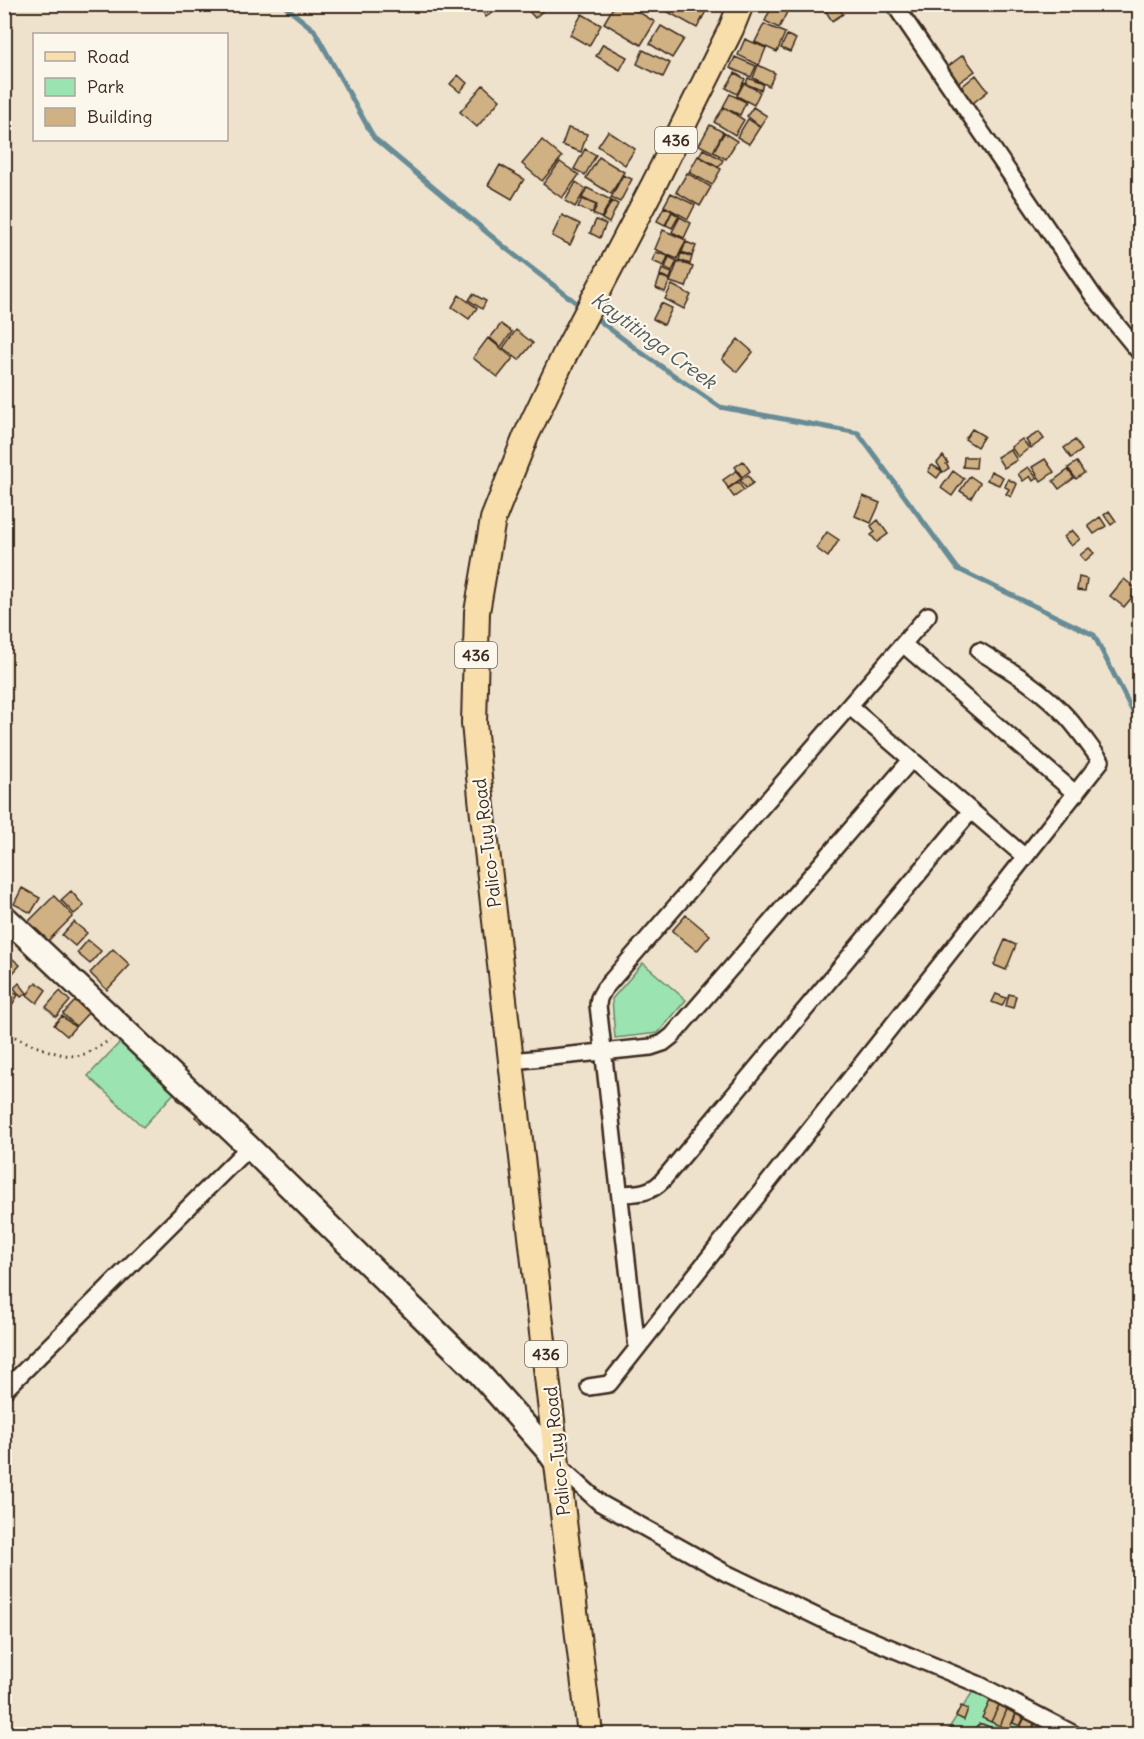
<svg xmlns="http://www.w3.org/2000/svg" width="1144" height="1739" viewBox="0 0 1144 1739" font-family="Delius,sans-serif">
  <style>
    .green { fill: #9be3b1; stroke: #6b8668; stroke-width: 1.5 }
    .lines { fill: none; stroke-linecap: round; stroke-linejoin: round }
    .stream { stroke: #678c96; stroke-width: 5 }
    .building { fill: #d0b184; stroke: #3b2a1e; stroke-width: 1.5 }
    .lane-casing { stroke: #3b2a1e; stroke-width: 12 }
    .street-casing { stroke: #3b2a1e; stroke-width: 20 }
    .secondary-casing { stroke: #3b2a1e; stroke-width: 27 }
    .primary-casing { stroke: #3b2a1e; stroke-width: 28 }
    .path { stroke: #3b2a1e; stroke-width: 3; stroke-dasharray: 1.5 4.5; stroke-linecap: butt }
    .lane { stroke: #fbf7ec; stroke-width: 8 }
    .street { stroke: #fbf7ec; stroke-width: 15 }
    .secondary { stroke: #fbf7ec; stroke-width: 22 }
    .primary { stroke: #f8deab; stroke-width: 24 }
    .labels { text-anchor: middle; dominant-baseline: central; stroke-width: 4.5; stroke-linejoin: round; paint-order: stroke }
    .shield { fill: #fbf7ec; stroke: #75685c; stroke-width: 1.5 }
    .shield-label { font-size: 16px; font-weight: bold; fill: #3b2a1e }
    .street-label { font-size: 18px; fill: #3b2a1e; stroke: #fbf7ec }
    .water-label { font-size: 20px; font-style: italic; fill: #515b5a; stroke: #fbf7ec }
  </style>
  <rect width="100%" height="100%" fill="#eee2cd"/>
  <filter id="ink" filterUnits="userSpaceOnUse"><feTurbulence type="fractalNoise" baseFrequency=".0167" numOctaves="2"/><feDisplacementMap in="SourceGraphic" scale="12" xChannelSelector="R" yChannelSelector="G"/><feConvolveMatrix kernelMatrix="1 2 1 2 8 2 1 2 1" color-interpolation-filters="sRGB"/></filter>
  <g filter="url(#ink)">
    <path class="green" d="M643,963l43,37 -28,33 -43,5 -3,-39z
      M122,1040l54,51 -33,36 -55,-51z
      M974,1690l98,44h-127z"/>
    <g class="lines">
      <path class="stream" d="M282,4l32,26 60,108 134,112 75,58
        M593,316l46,35 81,56 138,26 100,136 136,66 46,91"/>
    </g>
    <path class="building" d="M481,4h19l2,2 -16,11 -7,-11z
      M522,4h28l-15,14z
      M615,4h11l29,18 -14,23 -37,-22z
      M672,4h21l13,7 -9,17 -29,-16z
      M773,4h4l11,6 -9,18 -14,-7z
      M783,4h17l-4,8z
      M833,4h4l6,10 -11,7 -7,-11z
      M582,14l19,11 -12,21 -19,-11z
      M764,24l21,9 -8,19 -22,-10z
      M661,26l23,13 -12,19 -22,-14z
      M787,35l9,4 -6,13 -9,-4z
      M745,39l21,9 -7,17 -21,-10z
      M603,44l24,13 -7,13 -24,-14z
      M643,50l27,13 -7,14 -26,-13z
      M963,55l12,16 -21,15 -12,-15z
      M735,57l21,9 -5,11 -21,-9z
      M758,65l17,8 -6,13 -16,-8z
      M735,73l10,6 -8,15 -11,-6z
      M458,75l9,8 -7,9 -10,-8z
      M976,75l12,16 -20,16 -6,-8 4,-3 -6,-8z
      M748,78l15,6 -2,6 -15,-6z
      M744,83l16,9 -6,13 -17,-9z
      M483,85l17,15 -23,27 -17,-15z
      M730,94l16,8 -6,13 -17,-8z
      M724,107l20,13 -9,15 -21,-13z
      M753,107l14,9 -7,10 -13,-10z
      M748,119l12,8 -11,17 -12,-7z
      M710,125l13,7 -10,20 -14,-7z
      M568,128l19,6 -6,18 -19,-7z
      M608,131l27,18 -10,16 -27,-19z
      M724,133l13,8 -11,18 -13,-7z
      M542,140l20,17 -20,24 -20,-17z
      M585,149l11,6 -11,20 -11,-6z
      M703,149l20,11 -4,7 -20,-11z
      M698,156l23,13 -9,16 -23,-13z
      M599,157l25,15 -13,22 -25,-16z
      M560,162l19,13 -17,23 -19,-14z
      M500,165l24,14 -12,20 -24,-14z
      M687,173l24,14 -11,19 -24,-14z
      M623,175l9,4 -12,23 -9,-4z
      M576,182l10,7 -11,18 -10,-6z
      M587,188l24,12 -10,18 -8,-4 4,-9 -15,-7z
      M671,193l24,12 -7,14 -24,-13z
      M582,199l14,6 -4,8 -14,-6z
      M612,201l6,3 -9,19 -7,-4z
      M664,207l8,4 -7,14 -8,-4z
      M672,212l7,4 -7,12 -6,-3z
      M562,215l18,9 -10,21 -18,-9z
      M680,217l11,6 -7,15 -12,-6z
      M596,220l10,4 -6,14 -10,-5z
      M663,230l23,10 -9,19 -22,-10z
      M686,242l10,4 -4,10 -10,-4z
      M656,252l12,4 -4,10 -12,-5z
      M681,253l11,4 -2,7 -11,-4z
      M669,257l8,4 -5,10 -7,-3z
      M678,261l15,6 -7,20 -16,-5z
      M662,269l10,4 -2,6 -10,-4z
      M660,276l10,4 -5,12 -9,-4z
      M672,285l19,10 -7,14 -19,-10z
      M473,294l13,7 -4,8 -13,-9z
      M459,295l18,13 -8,11 -17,-12z
      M661,303l11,5 -8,17 -11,-6z
      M501,324l11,8 -11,15 -11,-9z
      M516,330l17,13 -14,17 -16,-12z
      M488,338l25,20 -15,19 -25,-19z
      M738,339l15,13 -16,20 -15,-13z
      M972,429l12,7 -7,11 -12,-8z
      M1039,432l5,7 -13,9 -5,-8z
      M1022,439l7,9 -11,9 -7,-10z
      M1075,440l7,10 -11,8 -7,-10z
      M1010,449l7,11 -13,8 -7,-11z
      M943,456l5,7 -2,1 3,4 -6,4 -6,-9z
      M964,457h13l-1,11 -13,-1z
      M1045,459l9,13 -13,9 -9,-14z
      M743,461l7,10 -8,6 -7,-10z
      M1077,462l7,11 -8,6 -8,-11z
      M932,465l10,6 -5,7 -9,-7z
      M1028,467l9,11 -4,3 -3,-5 -7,5 -5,-7z
      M1068,470l6,8 -15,11 -6,-8z
      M736,471l6,7 -14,10 -5,-8z
      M953,471l11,8 -12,17 -11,-8z
      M991,471l12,6 -4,8 -12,-5z
      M748,475l5,8 -7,5 -6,-7z
      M970,476l10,7 -9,15 -11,-7z
      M1008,479l9,5 -6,13 -5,-3 3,-5 -4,-2z
      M738,482l6,8 -10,7 -6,-8z
      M863,496l17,7 -9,20 -16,-7z
      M1109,511l7,10 -5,4 -7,-10z
      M1100,517l6,9 -12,8 -6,-8z
      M878,520l10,14 -11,8 -6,-7 4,-3 -4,-6z
      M1072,530l8,9 -9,7 -7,-9z
      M827,532l12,8 -11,17 -12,-9z
      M1089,548l5,5 -9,8 -5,-6z
      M1079,577l8,2 -2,12 -8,-1z
      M1124,579l14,11 -14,17 -14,-11z
      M22,888l18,10 -9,15 -17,-9z
      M71,891l13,15 -10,8 -13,-14z
      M54,896l19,20 -27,27 -19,-20z
      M686,915l24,20 -13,16 -25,-20z
      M74,922l13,11 -12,13 -13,-11z
      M6,940l6,4 -8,10v-12z
      M88,940l13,11 -11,13 -13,-11z
      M1005,940l11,5 -10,25 -12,-5z
      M113,949l17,16 -23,25 -17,-17z
      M7,954l13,11 -16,18v-26z
      M36,982l10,8 -9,13 -10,-8z
      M19,983l8,10 -6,4 -7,-9z
      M4,986l14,9 -6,10 -8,-4z
      M60,991l10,10 -14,16 -10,-10z
      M996,994l10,4 -4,8 -10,-4z
      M1009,994l7,2 -3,12 -7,-2z
      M77,999l13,12 -14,15 -13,-12z
      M62,1016l13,11 -8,9 -13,-11z
      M183,1093l13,12 -5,6 -14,-12z
      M201,1110l7,7 -6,6 -7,-6z
      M991,1699l9,4 -9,19 -9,-4z
      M1000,1703l8,4 -8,19 -9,-4z
      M961,1706l7,3 -4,11 -8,-4z
      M1008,1707l9,4 -8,19 -9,-4z
      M1016,1714l8,3 -4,9 -7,-3z
      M1026,1715l10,4 -6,15 -12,-2z
      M1037,1720l6,3 -5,10 -6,-3z
      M951,1728l10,6h-14z"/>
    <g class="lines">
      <g class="lane-casing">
        <path id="lane" d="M977,1734l4,-5 12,5"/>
      </g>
      <g class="street-casing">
        <path id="street" d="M894,4l200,293 46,56
          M903,644l173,150
          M849,706l176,151
          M512,1061l139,-14 12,-4 9,-7 239,-276
          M620,1194c16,-1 30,0 42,-13l309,-370
          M637,1348l-39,-343 1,-7 5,-9 324,-374
          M589,1387l20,-3 492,-623c-11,-14 -21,-30 -34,-44 -25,-28 -57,-47 -88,-66
          M4,1391l245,-244
          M557,1464l43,39 126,70 102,49 152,63 94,49"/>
      </g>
      <g class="secondary-casing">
        <path id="secondary" d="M4,916l245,231 229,225 70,79 9,13"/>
      </g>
      <g class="primary-casing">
        <path id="primary" d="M590,1734l-33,-270 -76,-666 -7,-75 3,-111 16,-93 33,-83 40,-84 88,-168 77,-155 10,-25"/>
      </g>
      <path class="path" d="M4,1032c19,8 56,28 77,23 9,-2 20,-10 29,-15"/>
      <use href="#lane" class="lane"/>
      <use href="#street" class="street"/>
      <use href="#secondary" class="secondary"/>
      <use href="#primary" class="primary"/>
    </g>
  </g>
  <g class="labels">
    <g class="shield">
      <rect x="655" y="127" width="42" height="26" rx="4.5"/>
      <rect x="455" y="642" width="42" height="26" rx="4.5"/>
      <rect x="525" y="1341" width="42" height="26" rx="4.5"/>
    </g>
    <g class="shield-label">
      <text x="676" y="140">436</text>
      <text x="476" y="655">436</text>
      <text x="546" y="1354">436</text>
    </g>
    <g class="street-label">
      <text transform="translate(487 843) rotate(-97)">Palico-Tuy Road</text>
      <text transform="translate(557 1451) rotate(-96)">Palico-Tuy Road</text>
    </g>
    <g class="water-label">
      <text transform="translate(654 340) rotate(36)">Kaytitinga Creek</text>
    </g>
  </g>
  <rect width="1144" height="1739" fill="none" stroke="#fbf7ec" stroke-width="24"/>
  <rect x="12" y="12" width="1120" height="1715" fill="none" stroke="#3b2a1e" stroke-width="2" filter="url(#ink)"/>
  <rect x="33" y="33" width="195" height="108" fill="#fbf7ec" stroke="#aea59a" stroke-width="1.5"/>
  <rect x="45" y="52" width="30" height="9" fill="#f8deab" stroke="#aea59a" stroke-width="1.5"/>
  <text x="87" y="63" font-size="18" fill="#3b2a1e">Road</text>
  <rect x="45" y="78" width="30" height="18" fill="#9be3b1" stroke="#aea59a" stroke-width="1.5"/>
  <text x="87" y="93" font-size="18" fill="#3b2a1e">Park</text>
  <rect x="45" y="108" width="30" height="18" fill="#d0b184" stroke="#aea59a" stroke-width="1.5"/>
  <text x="87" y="123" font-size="18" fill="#3b2a1e">Building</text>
</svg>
